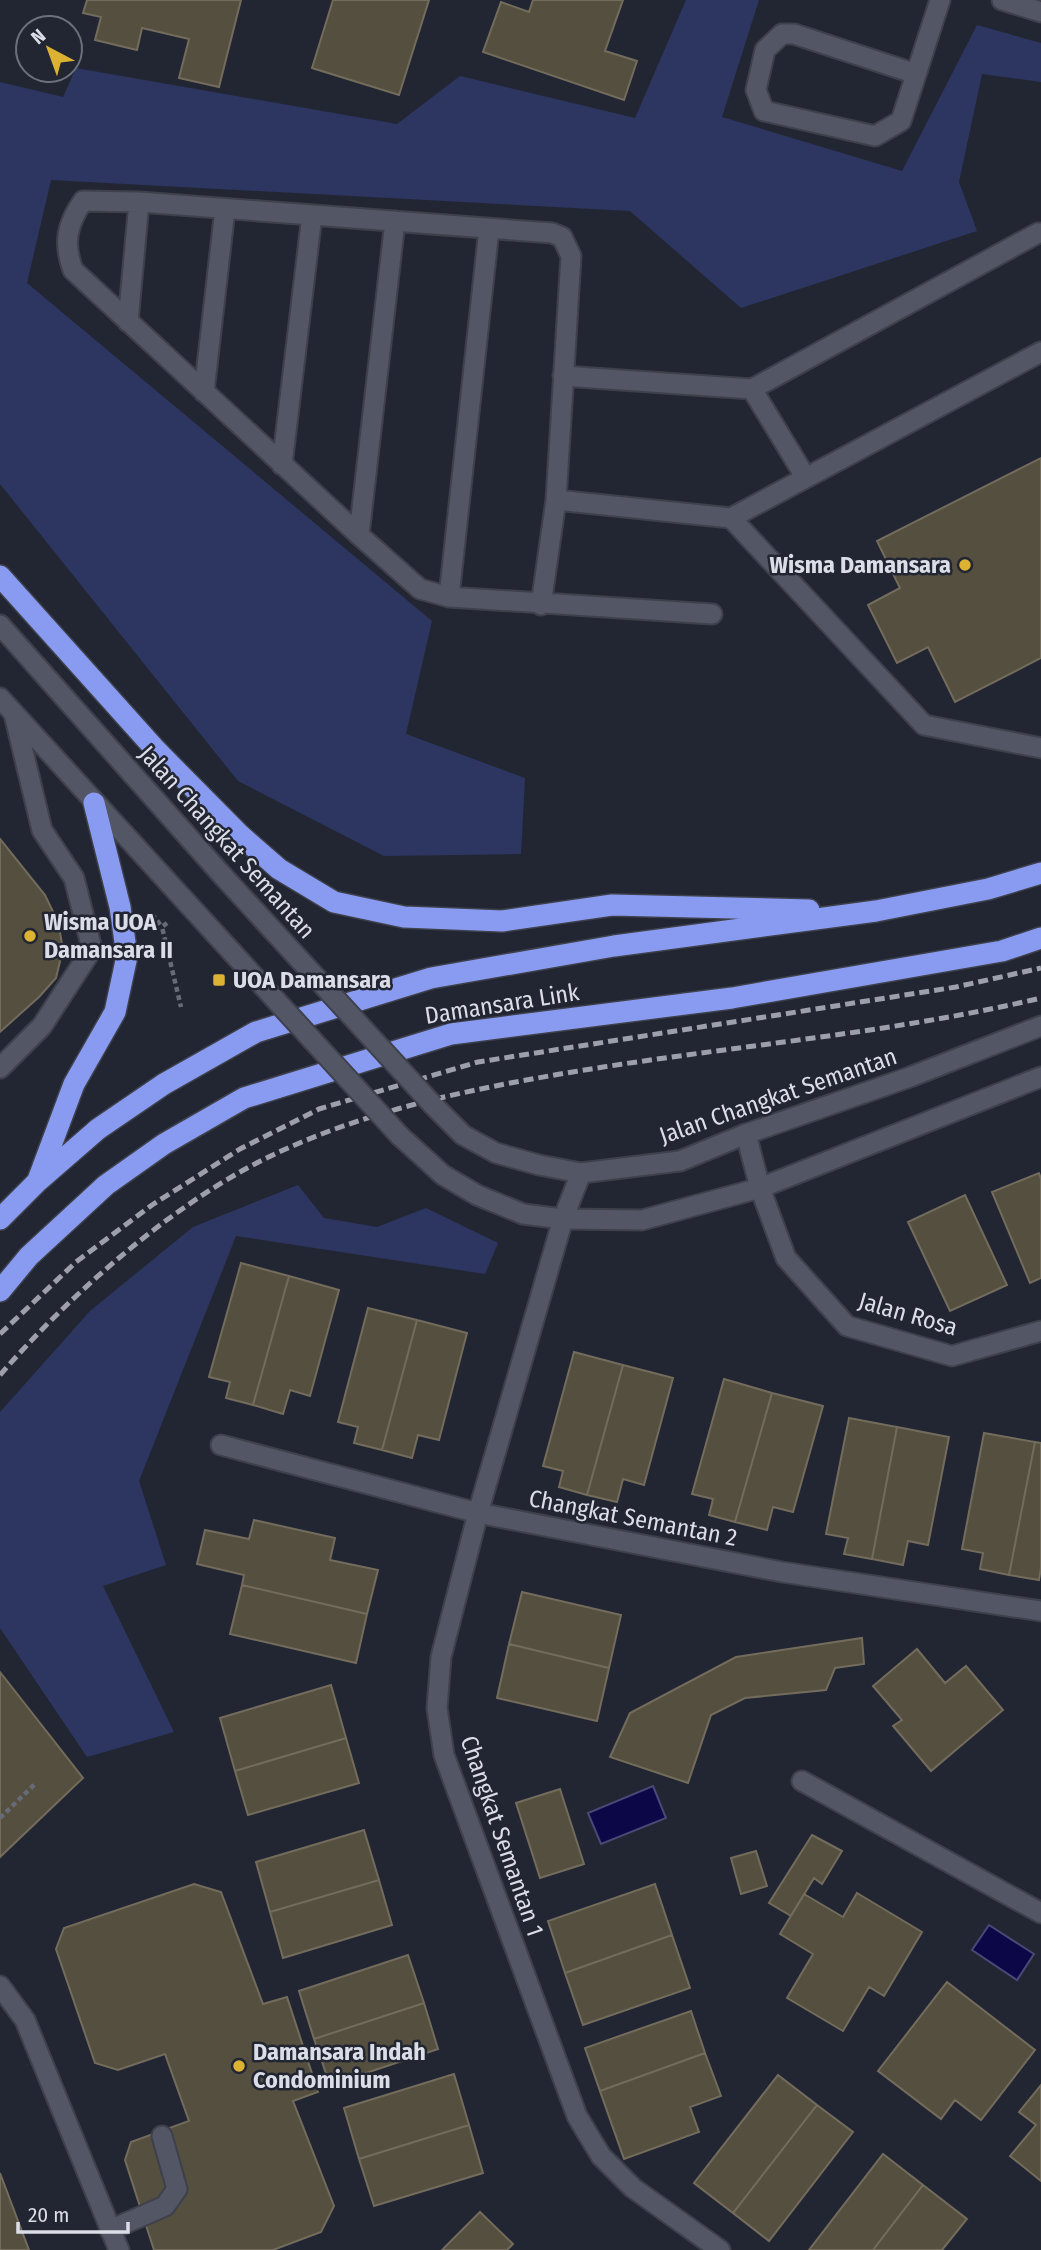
<svg xmlns="http://www.w3.org/2000/svg" width="1041" height="2250" viewBox="0 0 1041 2250" font-family="'Fira Sans Condensed',sans-serif">
  <style>
    .green { fill: #2d3660 }
    .water { fill: #0c0847; stroke: #4a4877; stroke-width: 2 }
    .building { fill: #554f40; stroke: #736c5d; stroke-width: 2 }
    .lines { fill: none; stroke-linecap: round; stroke-linejoin: round }
    .service-casing { stroke: #3e414b; stroke-width: 23 }
    .minor-casing { stroke: #3e414b; stroke-width: 23 }
    .tertiary-casing { stroke: #3e414b; stroke-width: 23 }
    .motorway-casing { stroke: #3e414b; stroke-width: 24 }
    .path { stroke: #676b77; stroke-width: 4.5; stroke-dasharray: 5 3.5; stroke-linecap: butt }
    .service { stroke: #525665; stroke-width: 19 }
    .minor { stroke: #525665; stroke-width: 19 }
    .tertiary { stroke: #525665; stroke-width: 19 }
    .motorway { stroke: #899bf1; stroke-width: 21 }
    .rail { stroke: #9da0ab; stroke-width: 5; stroke-dasharray: 10 5; stroke-linecap: butt }
    .minor-bridge-casing { stroke: #3e414b; stroke-width: 23; stroke-linecap: butt }
    .minor-bridge { stroke: #525665; stroke-width: 19 }
    .poi-dot { fill: #dcb233; stroke: #222633; stroke-width: 2.5 }
    .labels { text-anchor: middle; dominant-baseline: central; stroke-width: 5; stroke-linejoin: round; paint-order: stroke }
    .poi-label { font-size: 24px; font-weight: bold; fill: #dbdee7; stroke: #222633; text-anchor: start }
    .street-label { font-size: 24px; fill: #dbdee7; stroke: #222633 }
  </style>
  <rect width="100%" height="100%" fill="#222633"/>
  <path class="green" d="M686,0h73l-37,117 180,54 75,-146 64,18v39l-59,-8 -23,108 18,49 -236,77 -111,-97 -579,-31 -24,103 405,338 -26,113 119,44 -4,76 -137,2 -146,-75 -238,-297v-402l63,15 13,-29 321,56 63,-48 175,42z
    M298,1185l26,33 53,9 49,-19 72,35 -13,31 -249,-38 -97,245 27,84 -63,21 71,146 -87,25 -87,-129v-216l90,-101 103,-84z"/>
  <path class="water" d="M653,1786l13,32 -65,26 -13,-31z
    M989,1925l45,29 -17,26 -45,-30z"/>
  <path class="building" d="M87,0h154l-22,87 -40,-9 10,-39 -47,-11 -5,22 -42,-10 6,-23 -18,-4z
    M333,0h96l-30,95 -87,-27z
    M533,0h90l-18,51 32,10 -13,39 -141,-48 18,-50 28,10z
    M1041,458v200l-86,44 -27,-55 -31,16 -29,-58 32,-17 -23,-47z
    M0,839l45,56 13,27 5,27 -7,29 -17,19 -39,35z
    M1039,1173l2,6v99l-11,5 -38,-91z
    M965,1195l42,90 -57,26 -42,-89z
    M241,1263l48,13 -36,129 -27,-7 4,-16 -21,-5z
    M289,1276l50,14 -29,106 -20,-6 -7,24 -30,-9z
    M368,1308l49,12 -35,130 -28,-7 4,-16 -20,-5z
    M417,1320l50,13 -28,107 -21,-5 -6,23 -30,-8z
    M574,1352l49,13 -36,130 -28,-8 4,-16 -20,-5z
    M623,1365l50,13 -29,107 -21,-6 -6,23 -30,-7z
    M724,1379l48,14 -37,129 -26,-7 4,-16 -21,-5z
    M772,1393l51,13 -30,106 -20,-5 -6,23 -32,-8z
    M849,1418l48,9 -25,132 -28,-5 4,-16 -22,-4z
    M897,1427l52,10 -21,108 -20,-4 -5,24 -31,-6z
    M984,1433l51,9 -26,133 -29,-6 3,-16 -21,-4z
    M1035,1442l6,1v125l-2,12 -30,-5z
    M254,1520l81,18 -5,22 48,10 -11,44 -125,-29 2,-10 -47,-11 8,-34 44,9z
    M242,1585l125,29 -11,49 -126,-29z
    M522,1592l99,23 -12,53 -100,-24z
    M862,1638l2,26 -29,4 -9,22 -81,8 -34,17 -23,68 -78,-26 20,-44 106,-56z
    M509,1644l100,24 -12,53 -100,-23z
    M917,1649l28,34 21,-17 37,44 -72,61 -38,-45 9,-6 -29,-34z
    M0,1672l83,106 -83,79z
    M331,1685l15,53 -111,33 -15,-53z
    M346,1738l13,45 -111,32 -13,-44z
    M560,1789l24,75 -44,14 -24,-75z
    M364,1830l15,50 -109,32 -14,-50z
    M812,1835l30,16 -20,33 -8,-6 -23,38 -22,-13z
    M756,1851l11,35 -26,8 -10,-36z
    M379,1880l13,45 -109,33 -13,-46z
    M194,1884l27,8 42,112 24,-7 31,95 -25,9 41,105 -13,26 -48,18h-119l-29,-90 6,-18 58,-21 -24,-67 -47,16 -23,-7 -39,-114 8,-21z
    M655,1884l17,51 -107,38 -17,-52z
    M857,1893l65,39 -38,64 -15,-9 -26,44 -56,-33 26,-44 -33,-20 24,-40 39,23z
    M672,1935l18,53 -107,37 -18,-52z
    M408,1955l16,48 -110,36 -15,-48z
    M947,1982l88,68 -54,70 -26,-20 -14,19 -63,-48z
    M424,2003l14,46 -108,36 -16,-46z
    M691,2011l14,42 -105,38 -15,-43z
    M705,2053l16,43 -31,11 9,25 -75,27 -24,-68z
    M454,2074l15,51 -110,34 -15,-51z
    M778,2075l39,30 -84,108 -39,-30z
    M1041,2085v96l-31,-25 26,-31 -17,-13z
    M817,2105l36,27 -84,109 -36,-28z
    M469,2125l14,48 -109,33 -15,-47z
    M883,2154l40,31 -50,65h-64z
    M0,2173l29,77h-29z
    M923,2185l44,34 -25,31h-69z
    M480,2212l33,32 -6,6h-65z"/>
  <g class="lines">
    <g class="service-casing">
      <path id="service" d="M916,74l-122,-40h-12l-17,16 -9,40 8,21 111,25 26,-15 39,-121
        M128,322l11,-120
        M1041,352l-310,166 193,207 117,23
        M563,376l189,13
        M204,392l21,-183
        M282,465l30,-250
        M806,478l-54,-89 286,-156h3
        M556,500l175,18
        M359,535l36,-314
        M449,597l40,-368
        M541,605l15,-105 15,-244 -9,-19 -10,-4 -413,-31 -56,-1c-16,23 -20,42 -10,69l286,265 61,54 29,8 263,17
        M0,1068l42,-42 50,-77 -18,-71 -32,-48 -28,-116
        M746,1134l14,54 26,70 61,68 105,30 89,-25
        M581,1173l-18,46 -85,294 -37,144 -4,51 7,47 133,361 24,40 32,32 87,62
        M221,1445l257,68 304,59 259,39
        M110,2230l55,-24 12,-17 -15,-53"/>
    </g>
    <g class="minor-casing">
      <path id="minor" d="M1002,0l39,12
        M0,625l222,250
        M0,698l188,206
        M433,1105l30,30 33,18 43,12 42,8 99,-12 66,-27 164,-57 131,-51
        M400,1136l43,39 34,20 46,19 40,5 79,1 118,-32 281,-111
        M802,1781l239,132"/>
    </g>
    <g class="tertiary-casing">
      <path id="tertiary" d="M0,1986l25,34 94,230"/>
    </g>
    <g class="motorway-casing">
      <path id="motorway" d="M0,576l156,174 83,84 40,35 55,33 70,15 98,4 110,-16 197,5
        M38,1180l36,-96 41,-72 12,-56 -7,-49 -26,-104
        M0,1219l37,-37 61,-53 66,-45 92,-52 175,-54 183,-32 262,-35 112,-22 53,-16
        M0,1291l29,-35 77,-71 58,-41 80,-46 207,-64 281,-36 270,-47 39,-13"/>
    </g>
    <path class="path" d="M152,914l10,13
      M167,923l-5,4 19,80
      M0,1818l35,-34"/>
    <use href="#service" class="service"/>
    <use href="#minor" class="minor"/>
    <use href="#tertiary" class="tertiary"/>
    <use href="#motorway" class="motorway"/>
    <path class="rail" d="M0,1334l76,-72 76,-57 88,-56 79,-40 159,-47 478,-75 85,-19
      M0,1375c67,-77 159,-159 249,-208 94,-50 197,-73 300,-91 164,-29 331,-40 492,-78"/>
    <g class="minor-bridge-casing">
      <path id="minor-bridge" d="M222,875l211,230
        M188,904l212,232"/>
    </g>
    <use href="#minor-bridge" class="minor-bridge"/>
  </g>
  <g class="poi-dot">
    <circle cx="965" cy="565" r="7"/>
    <circle cx="30" cy="936" r="7"/>
    <rect x="212" y="973" width="14" height="14" rx="3.5"/>
    <circle cx="239" cy="2066" r="7"/>
  </g>
  <g class="labels">
    <g class="poi-label">
      <text x="951" y="565" text-anchor="end">Wisma Damansara</text>
      <text x="44" y="922">Wisma UOA<tspan x="44" dy="28">Damansara II</tspan></text>
      <text x="233" y="980">UOA Damansara</text>
      <text x="253" y="2052">Damansara Indah<tspan x="253" dy="28">Condominium</tspan></text>
    </g>
    <g class="street-label">
      <text transform="translate(227 842) rotate(48)">Jalan Changkat Semantan</text>
      <text transform="translate(502 1004) rotate(-9)">Damansara Link</text>
      <text transform="translate(778 1096) rotate(-19)">Jalan Changkat Semantan</text>
      <text transform="translate(908 1314) rotate(16)">Jalan Rosa</text>
      <text transform="translate(633 1518) rotate(11)">Changkat Semantan 2</text>
      <text transform="translate(502 1836) rotate(71)">Changkat Semantan 1</text>
    </g>
  </g>
  <g transform="translate(49 49) rotate(319)"><circle r="33" fill="#222633" stroke="#6c707b" stroke-width="2"/>
  <path d="M0-5L12 26L0 18L-12 26Z" fill="#dcb233"/>
  <text y="-10" font-size="19" font-weight="bold" text-anchor="middle" fill="#dbdee7">N</text>
  </g>
  <path d="M18 2222v10h110v-10" fill="none" stroke="#dbdee7" stroke-width="3.5"/>
  <text x="28" y="2222" font-size="21" fill="#dbdee7" stroke="#222633" stroke-width="5" paint-order="stroke">20 m</text>
</svg>
